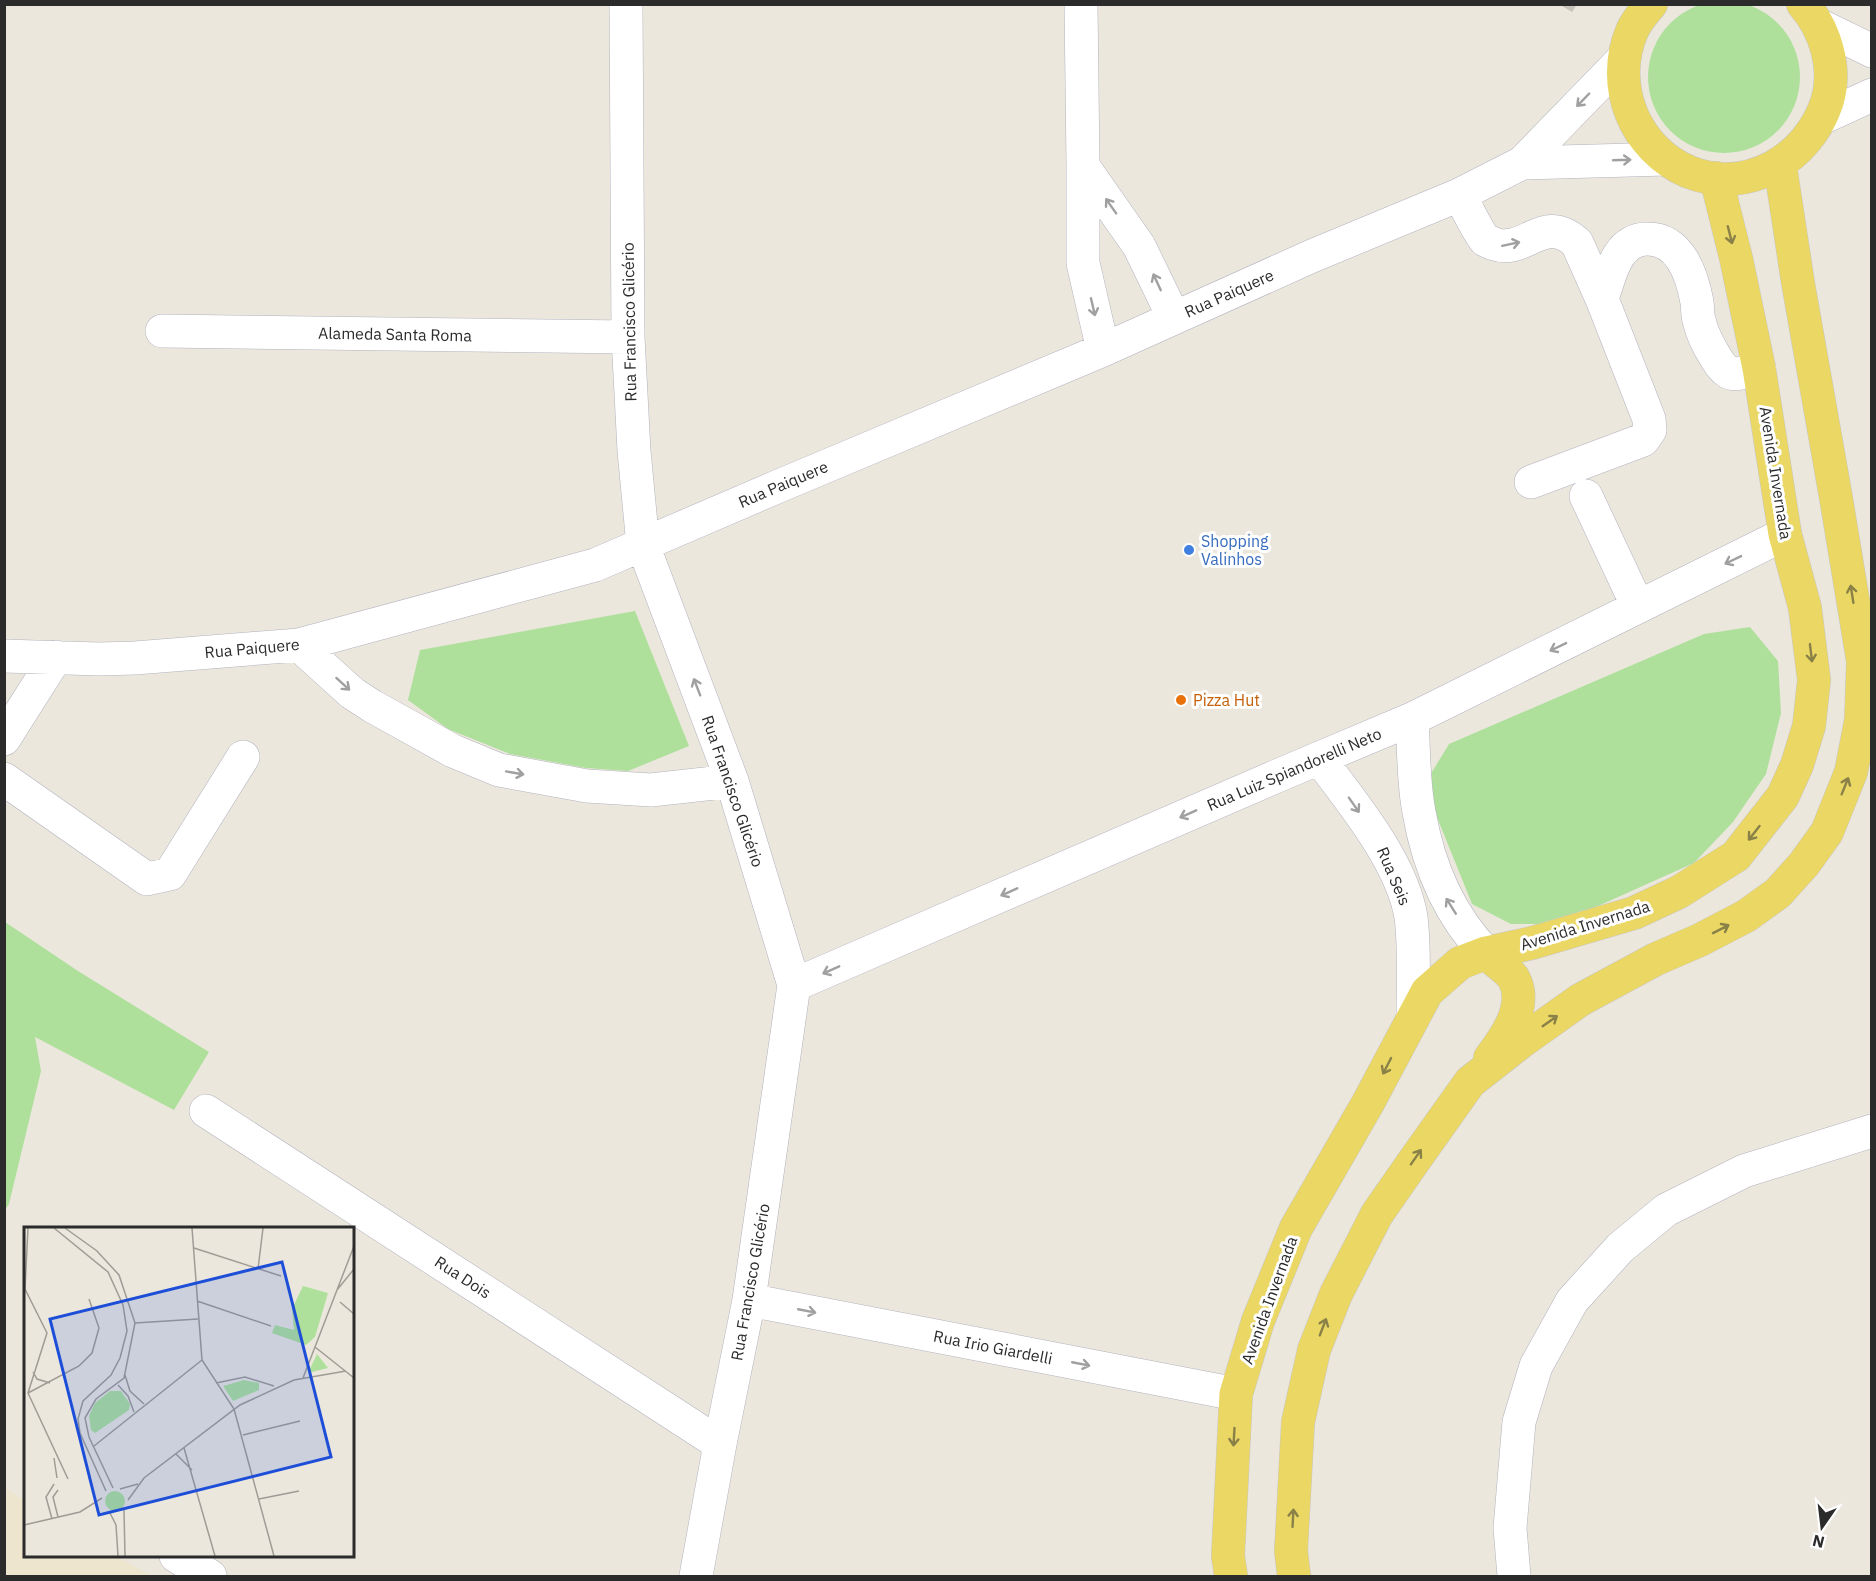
<svg xmlns="http://www.w3.org/2000/svg" width="1876" height="1581" viewBox="0 0 1876 1581" font-family="'IBM Plex Sans',sans-serif">
  <style>
    .education { fill: #ede5ce }
    .green { fill: #aee09c }
    .building { fill: #c7c4bd; stroke: #c7c3b7; stroke-width: 1.5 }
    .lines { fill: none; stroke-linecap: round; stroke-linejoin: round }
    .minor-casing { stroke: #b1b2be; stroke-width: 34 }
    .major-casing { stroke: #c8c8c8; stroke-width: 34 }
    .minor { stroke: #fff; stroke-width: 33 }
    .major { stroke: #ead764; stroke-width: 33 }
    .oneway { stroke: #a0a0a0 }
    .oneway2 { stroke: #8a8148 }
    .shop-dot { fill: #3f7fe0; stroke: #fff; stroke-width: 2 }
    .food-dot { fill: #e8710a; stroke: #fff; stroke-width: 2 }
    .labels { text-anchor: middle; dominant-baseline: central; stroke-width: 6; stroke-linejoin: round; paint-order: stroke }
    .street-label { font-size: 16px; fill: #2b2b2b; stroke: #fff }
    .shop-label { font-size: 16px; fill: #366cbe; stroke: #fff; text-anchor: start }
    .food-label { font-size: 16px; fill: #c56008; stroke: #fff; text-anchor: start }
    .inset-road { fill: none; stroke: #9f9c96; stroke-width: 1.5 }
    .view { fill: #1d4ed8; fill-opacity: 0.15; stroke: #1d4ed8; stroke-width: 3 }
    .inset-edge { fill: none; stroke: #2b2b2b; stroke-width: 3 }
  </style>
  <rect width="100%" height="100%" fill="#ece7dd"/>
  <path class="education" d="M5,1488l20,13 1,55h90l35,20h-146z"/>
  <path class="green" d="M1648 77a76 76 0 1 1 152 0a76 76 0 1 1-152 0Z
    M635,611l54,135 -61,25 -42,-3 -76,-14 -62,-25 -40,-29 12,-50z
    M1750,627l28,34 3,52 -15,61 -33,48 -39,41 -136,61h-47l-39,-20 -48,-119 25,-41 255,-110z
    M5,922l73,49 131,81 -35,58 -139,-73 6,34 -32,133 -4,6z"/>
  <path class="building" d="M1560,4h16l-4,7z"/>
  <g class="lines">
    <g class="minor-casing">
      <path id="minor" d="M626,4l2,333 6,114 9,94 89,236 62,204 -45,315 -29,144 -24,132
        M1081,4l2,162v97l20,87
        M1817,24l55,27
        M1822,118l50,-23
        M1522,163l144,-4
        M1083,166l56,80 35,72
        M1459,195c6,9 20,39 26,45 2,1 7,3 9,4 32,11 49,-32 83,-1l25,56 47,120 1,11 -7,10 -112,42
        M1602,299c8,-24 15,-61 46,-60 32,0 44,36 49,63 1,6 0,12 2,18 3,14 10,27 17,38 3,5 7,11 12,14 9,5 22,-2 31,-4
        M162,331l466,6
        M1586,496l52,111
        M299,645l53,48 20,13 81,45 46,19 88,16 64,4 81,-9
        M4,656l95,3 36,-1 164,-13 296,-80 184,-79 324,-136 209,-94 147,-61 63,-32 102,-105
        M1412,719c2,31 1,63 7,93 9,52 30,103 67,141
        M4,739l52,-82
        M1319,758c33,44 83,104 92,159 4,32 2,65 2,97
        M4,779l143,100 23,-5 73,-117
        M794,985l483,-209 135,-57 373,-185
        M206,1111l514,333
        M749,1300l487,94
        M176,1556l34,20
        M1514,1576l-4,-48 9,-106 17,-56 36,-65 48,-53 46,-38 78,-39 128,-40"/>
    </g>
    <g class="major-casing">
      <path id="major" d="M1651,4c-7,8 -15,18 -19,27 -23,54 2,118 57,141 59,23 119,-13 138,-70 10,-33 -1,-72 -24,-98
        M1486,953c8,8 23,17 28,26 14,27 -8,58 -24,79
        M1231,1576l-3,-20 8,-162 22,-73 38,-93 72,-125 59,-111 33,-29 26,-10 46,-10 102,-30 45,-21 57,-36 47,-60 14,-31 12,-39 5,-46 -9,-72 -20,-74 -26,-166 -23,-110 -20,-80
        M1294,1576l-3,-25 7,-129 16,-72 22,-56 41,-80 39,-56 54,-76 51,-40 59,-42 76,-41 44,-19 46,-24 32,-23 26,-29 23,-32 24,-60 10,-52 2,-59 -27,-163 -38,-215 -18,-118"/>
    </g>
    <use href="#minor" class="minor"/>
    <use href="#major" class="major"/>
  </g>
  <defs><path id="oneway-shaft" d="M-6 0H5M1.5-3L5.5 0L1.5 3" fill="none" stroke-width="1.6" stroke-linecap="round" stroke-linejoin="round" transform="scale(1.5)"/></defs>
  <g class="oneway">
    <use href="#oneway-shaft" transform="translate(1583 100) rotate(134)"/>
    <use href="#oneway-shaft" transform="translate(1622 160) rotate(-2)"/>
    <use href="#oneway-shaft" transform="translate(1111 206) rotate(-125)"/>
    <use href="#oneway-shaft" transform="translate(1511 244) rotate(-12)"/>
    <use href="#oneway-shaft" transform="translate(1157 282) rotate(-115)"/>
    <use href="#oneway-shaft" transform="translate(1093 307) rotate(77)"/>
    <use href="#oneway-shaft" transform="translate(1733 560) rotate(154)"/>
    <use href="#oneway-shaft" transform="translate(1558 647) rotate(154)"/>
    <use href="#oneway-shaft" transform="translate(343 684) rotate(42)"/>
    <use href="#oneway-shaft" transform="translate(697 687) rotate(-111)"/>
    <use href="#oneway-shaft" transform="translate(515 773) rotate(10)"/>
    <use href="#oneway-shaft" transform="translate(1354 805) rotate(55)"/>
    <use href="#oneway-shaft" transform="translate(1188 814) rotate(156)"/>
    <use href="#oneway-shaft" transform="translate(1009 892) rotate(156)"/>
    <use href="#oneway-shaft" transform="translate(1451 906) rotate(-122)"/>
    <use href="#oneway-shaft" transform="translate(831 970) rotate(156)"/>
    <use href="#oneway-shaft" transform="translate(807 1311) rotate(11)"/>
    <use href="#oneway-shaft" transform="translate(1081 1364) rotate(11)"/>
  </g>
  <g class="oneway2">
    <use href="#oneway-shaft" transform="translate(1730 235) rotate(76)"/>
    <use href="#oneway-shaft" transform="translate(1852 594) rotate(-99)"/>
    <use href="#oneway-shaft" transform="translate(1811 653) rotate(83)"/>
    <use href="#oneway-shaft" transform="translate(1845 786) rotate(-68)"/>
    <use href="#oneway-shaft" transform="translate(1754 833) rotate(128)"/>
    <use href="#oneway-shaft" transform="translate(1721 929) rotate(-27)"/>
    <use href="#oneway-shaft" transform="translate(1550 1021) rotate(-35)"/>
    <use href="#oneway-shaft" transform="translate(1387 1066) rotate(117)"/>
    <use href="#oneway-shaft" transform="translate(1416 1157) rotate(-55)"/>
    <use href="#oneway-shaft" transform="translate(1323 1327) rotate(-69)"/>
    <use href="#oneway-shaft" transform="translate(1234 1437) rotate(93)"/>
    <use href="#oneway-shaft" transform="translate(1293 1518) rotate(-87)"/>
  </g>
  <circle class="shop-dot" cx="1189" cy="550" r="6"/>
  <circle class="food-dot" cx="1181" cy="700" r="6"/>
  <g class="labels">
    <g class="street-label">
      <text transform="translate(1229 293) rotate(-24)">Rua Paiquere</text>
      <text transform="translate(629 322) rotate(-91)">Rua Francisco Glicério</text>
      <text transform="translate(395 334) rotate(1)">Alameda Santa Roma</text>
      <text transform="translate(1776 473) rotate(81)">Avenida Invernada</text>
      <text transform="translate(783 484) rotate(-23)">Rua Paiquere</text>
      <text transform="translate(252 648) rotate(-5)">Rua Paiquere</text>
      <text transform="translate(1294 769) rotate(-23)">Rua Luiz Spiandorelli Neto</text>
      <text transform="translate(733 791) rotate(71)">Rua Francisco Glicério</text>
      <text transform="translate(1394 876) rotate(67)">Rua Seis</text>
      <text transform="translate(1585 925) rotate(-17)">Avenida Invernada</text>
      <text transform="translate(463 1277) rotate(33)">Rua Dois</text>
      <text transform="translate(750 1282) rotate(-80)">Rua Francisco Glicério</text>
      <text transform="translate(1269 1300) rotate(-70)">Avenida Invernada</text>
      <text transform="translate(993 1347) rotate(11)">Rua Irio Giardelli</text>
    </g>
    <g class="shop-label">
      <text x="1201" y="541">Shopping<tspan x="1201" dy="18">Valinhos</tspan></text>
    </g>
    <g class="food-label">
      <text x="1193" y="700">Pizza Hut</text>
    </g>
  </g>
  <g transform="translate(24 1227)">
    <rect width="330" height="330" fill="#ece7dd"/>
    <path d="M279,59l25,7 -13,44 -9,8 -34,-12 3,-8 19,5 -2,-21zM293,127l11,14 -20,5zM220,153l15,3v7l-26,11 -10,-15zM86,164h11l9,13 -1,6 -34,23 -4,-3 -2,-14 6,-13zM81 274a10 10 0 1 1 20 0a10 10 0 1 1-20 0Z" fill="#aee09c"/>
    <path class="inset-road" d="M4,1l-3,61 22,44 -19,60 40,86M30,1l54,44 15,33 4,26 -7,27 -9,17 -28,26 -5,18 2,14 26,58M41,1l32,23 22,24 16,48 -11,55 -28,21 -11,19 4,19 24,51M168,1l10,132 32,49 40,147M170,21l87,28M234,42l5,-41M313,63l17,-21M173,74l74,25M316,75l14,12M111,96l63,-4M291,120l39,31M9,145l4,7 13,4M101,148l5,16 14,13M279,151l51,-132M192,156l29,-6 29,9M94,158l10,11 6,16M4,166l51,-27 13,-13 7,-25 -10,-29M219,208l57,-14M70,219l108,-86M160,221l31,108M152,227l16,16M30,231l3,20M96,262l18,-5M235,272l40,-8M104,273l16,-22 96,-73 54,-25 52,-9M100,283l1,46M86,286l6,12 2,31M34,290l-5,-20 5,-7M28,292l-6,-22 8,-13M0,298l56,-13 22,-14"/>
    <path class="view" d="M258,35l49,195 -232,58 -49,-196z"/>
    <rect width="330" height="330" class="inset-edge"/>
  </g>
  <rect width="1876" height="1581" fill="none" stroke="#2b2b2b" stroke-width="12"/>
  <g transform="translate(1822 1527) rotate(194)" stroke="#ffffff" stroke-width="4.5" paint-order="stroke">
  <path d="M0-4.5L10 22L0 15L-10 22Z" fill="#2b2b2b"/>
  <text y="-9" font-size="16" font-weight="bold" text-anchor="middle" fill="#2b2b2b">N</text>
  </g>
</svg>
